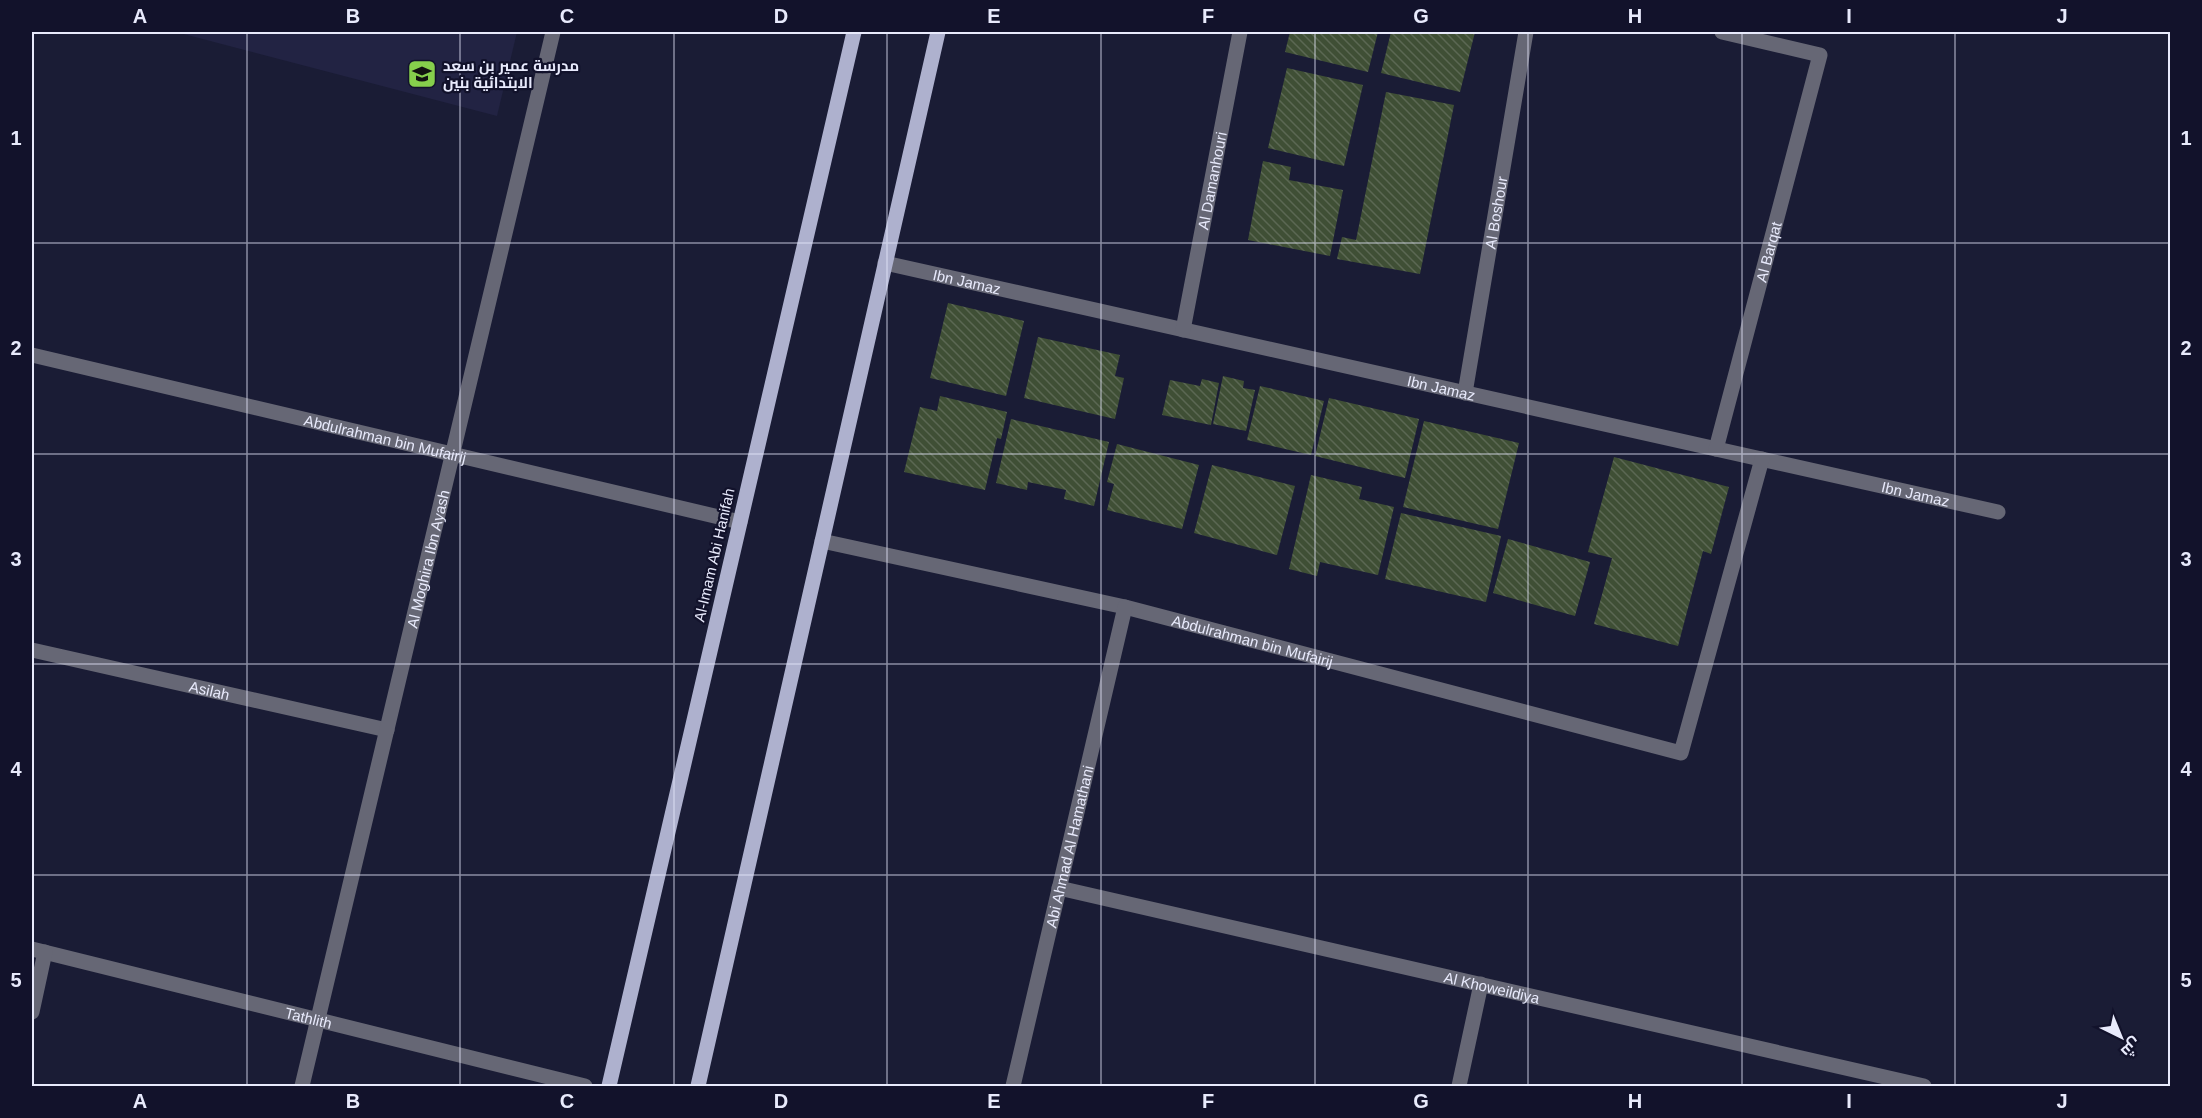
<svg xmlns="http://www.w3.org/2000/svg" width="2202" height="1118" viewBox="0 0 2202 1118" font-family="Arial,Cairo,sans-serif">
  <style>
    .built { fill: #222343 }
    .building { fill: url(#building-back-hatch) }
    .lines { fill: none; stroke-linecap: round; stroke-linejoin: round }
    .minor { stroke: #666775; stroke-width: 15 }
    .major { stroke: #aeb1ce; stroke-width: 15 }
    .grid { fill: none; stroke: #e8eafc; stroke-width: 1.5; stroke-opacity: 0.55 }
    .labels { text-anchor: middle; dominant-baseline: central; stroke-width: 4.5; stroke-linejoin: round; paint-order: stroke }
    .poi-label { font-size: 15px; font-weight: bold; fill: #e8eafc; stroke: #12122b; text-anchor: start }
    .street-label { font-size: 15px; fill: #e8eafc; stroke: #12122b }
    .neatline { fill: none; stroke: #e8eafc; stroke-width: 2 }
    .grid-label { font-size: 20px; text-anchor: middle; font-weight: bold; fill: #e8eafc }
  </style>
  <defs>
    <pattern id="building-back-hatch" width="6" height="6" patternUnits="userSpaceOnUse" patternTransform="scale(1.5)"><rect width="6" height="6" fill="#3f4f35"/><path d="M-1 5l2 2M0 0l6 6M5-1l2 2" fill="none" stroke="#5b6853"/></pattern>
  </defs>
  <rect width="100%" height="100%" fill="#1a1c35"/>
  <path class="built" d="M176,32h341l-20,84z"/>
  <path class="building" d="M1290,32h88l-10,40 -83,-20z
    M1391,32h84l-15,60 -79,-19z
    M1287,68l76,17 -19,81 -76,-18z
    M1386,92l68,13 -34,169 -83,-15 5,-22 14,3z
    M1263,161l28,6 -2,13 54,10 -13,66 -82,-16z
    M948,303l76,18 -18,75 -76,-18z
    M1038,337l82,18 -5,21 9,2 -9,41 -91,-21z
    M1223,376l21,5 -1,7 12,2 -9,41 -33,-7z
    M1202,379l17,4 -8,42 -49,-10 8,-35 30,6z
    M1260,386l64,15 -13,54 -64,-15z
    M940,396l67,16 -6,27 -4,-1 -12,52 -81,-18 16,-65 17,4z
    M1329,398l90,21 -14,59 -90,-22z
    M1011,419l98,23 -15,64 -30,-7 2,-9 -38,-8 -1,8 -31,-7z
    M1424,421l95,22 -21,86 -95,-22z
    M1117,444l82,21 -17,64 -75,-19 7,-26 -7,-2z
    M1614,457l115,30 -18,67 -8,-3 -25,95 -84,-22 18,-66 -24,-6z
    M1212,465l83,21 -18,69 -83,-22z
    M1311,475l51,12 -3,12 35,8 -16,68 -58,-13 -3,14 -28,-7z
    M1401,513l100,23 -15,66 -101,-23z
    M1508,539l82,23 -15,54 -82,-23z"/>
  <g class="lines">
    <g class="minor">
      <path id="s1" d="M885,263l1113,249"/>
      <path id="s2" d="M1183,330l57,-298"/>
      <path id="s3" d="M32,355l708,167"/>
      <path id="s4" d="M1465,393l61,-361"/>
      <path id="s5" d="M1716,449l104,-394 -98,-23"/>
      <path id="s6" d="M822,541l303,66 556,146 81,-294"/>
      <path id="s7" d="M32,650l355,80"/>
      <path id="s8" d="M1059,888l865,198"/>
      <path id="s9" d="M32,949l553,137"/>
      <path d="M32,1012l13,-60"/>
      <path id="s10" d="M302,1086l251,-1054"/>
      <path id="s11" d="M1013,1086l112,-479"/>
      <path d="M1459,1086l22,-102"/>
    </g>
    <path class="major" d="M609,1086l245,-1054
      M698,1086l240,-1054"/>
  </g>
  <path class="grid" d="M247,32v1054M460,32v1054M674,32v1054M887,32v1054M1101,32v1054M1315,32v1054M1528,32v1054M1742,32v1054M1955,32v1054M32,243h2138M32,454h2138M32,664h2138M32,875h2138"/>
  <defs>
    <g id="school-square" transform="scale(1.5)"><rect x="-9" y="-9" width="18" height="18" rx="4" fill="#86cf4c" stroke="#12122b"/><path d="M0-5L7-2L0 1L-7-2ZM-4 1L0 2.5L4 1V4Q0 6-4 4Z" fill="#111"/></g>
  </defs>
  <g fill-rule="evenodd">
    <use href="#school-square" x="422" y="74"/>
  </g>
  <g class="labels">
    <g class="poi-label">
      <text x="443" y="65">مدرسة عمير بن سعد<tspan x="443" dy="17">الابتدائية بنين</tspan></text>
    </g>
    <g class="street-label">
      <text stroke="none"><textPath href="#s2" startOffset="152">Al Damanhouri</textPath></text>
      <text stroke="none"><textPath href="#s4" startOffset="183">Al Boshour</textPath></text>
      <text stroke="none"><textPath href="#s5" startOffset="204">Al Barqat</textPath></text>
      <text stroke="none"><textPath href="#s1" startOffset="84">Ibn Jamaz</textPath></text>
      <text stroke="none"><textPath href="#s1" startOffset="570">Ibn Jamaz</textPath></text>
      <text stroke="none"><textPath href="#s3" startOffset="363">Abdulrahman bin Mufairij</textPath></text>
      <text stroke="none"><textPath href="#s1" startOffset="1056">Ibn Jamaz</textPath></text>
      <text transform="translate(714 555) rotate(-77)">Al-Imam Abi Hanifah</text>
      <text stroke="none"><textPath href="#s10" startOffset="542">Al Moghira Ibn Ayash</textPath></text>
      <text stroke="none"><textPath href="#s6" startOffset="442">Abdulrahman bin Mufairij</textPath></text>
      <text stroke="none"><textPath href="#s7" startOffset="182">Asilah</textPath></text>
      <text stroke="none"><textPath href="#s11" startOffset="246">Abi Ahmad Al Hamathani</textPath></text>
      <text stroke="none"><textPath href="#s8" startOffset="444">Al Khoweildiya</textPath></text>
      <text stroke="none"><textPath href="#s9" startOffset="285">Tathlith</textPath></text>
    </g>
  </g>
  <rect width="2202" height="1118" fill="none" stroke="#12122b" stroke-width="66"/>
  <g transform="translate(2121 1037) rotate(137)" stroke="#12122b" stroke-width="4.5" paint-order="stroke">
  <path d="M0-4.5L10 22L0 15L-10 22Z" fill="#e8eafc"/>
  <text y="-9" font-size="16" font-weight="bold" text-anchor="middle" fill="#e8eafc">ش</text>
  </g>
  <rect x="33" y="33" width="2136" height="1052" class="neatline"/>
  <g class="grid-label">
    <text x="140" y="23">A</text>
    <text x="353" y="23">B</text>
    <text x="567" y="23">C</text>
    <text x="781" y="23">D</text>
    <text x="994" y="23">E</text>
    <text x="1208" y="23">F</text>
    <text x="1421" y="23">G</text>
    <text x="1635" y="23">H</text>
    <text x="1849" y="23">I</text>
    <text x="2062" y="23">J</text>
    <text x="16" y="145">1</text>
    <text x="2186" y="145">1</text>
    <text x="16" y="355">2</text>
    <text x="2186" y="355">2</text>
    <text x="16" y="566">3</text>
    <text x="2186" y="566">3</text>
    <text x="16" y="776">4</text>
    <text x="2186" y="776">4</text>
    <text x="16" y="987">5</text>
    <text x="2186" y="987">5</text>
    <text x="140" y="1108">A</text>
    <text x="353" y="1108">B</text>
    <text x="567" y="1108">C</text>
    <text x="781" y="1108">D</text>
    <text x="994" y="1108">E</text>
    <text x="1208" y="1108">F</text>
    <text x="1421" y="1108">G</text>
    <text x="1635" y="1108">H</text>
    <text x="1849" y="1108">I</text>
    <text x="2062" y="1108">J</text>
  </g>
</svg>
